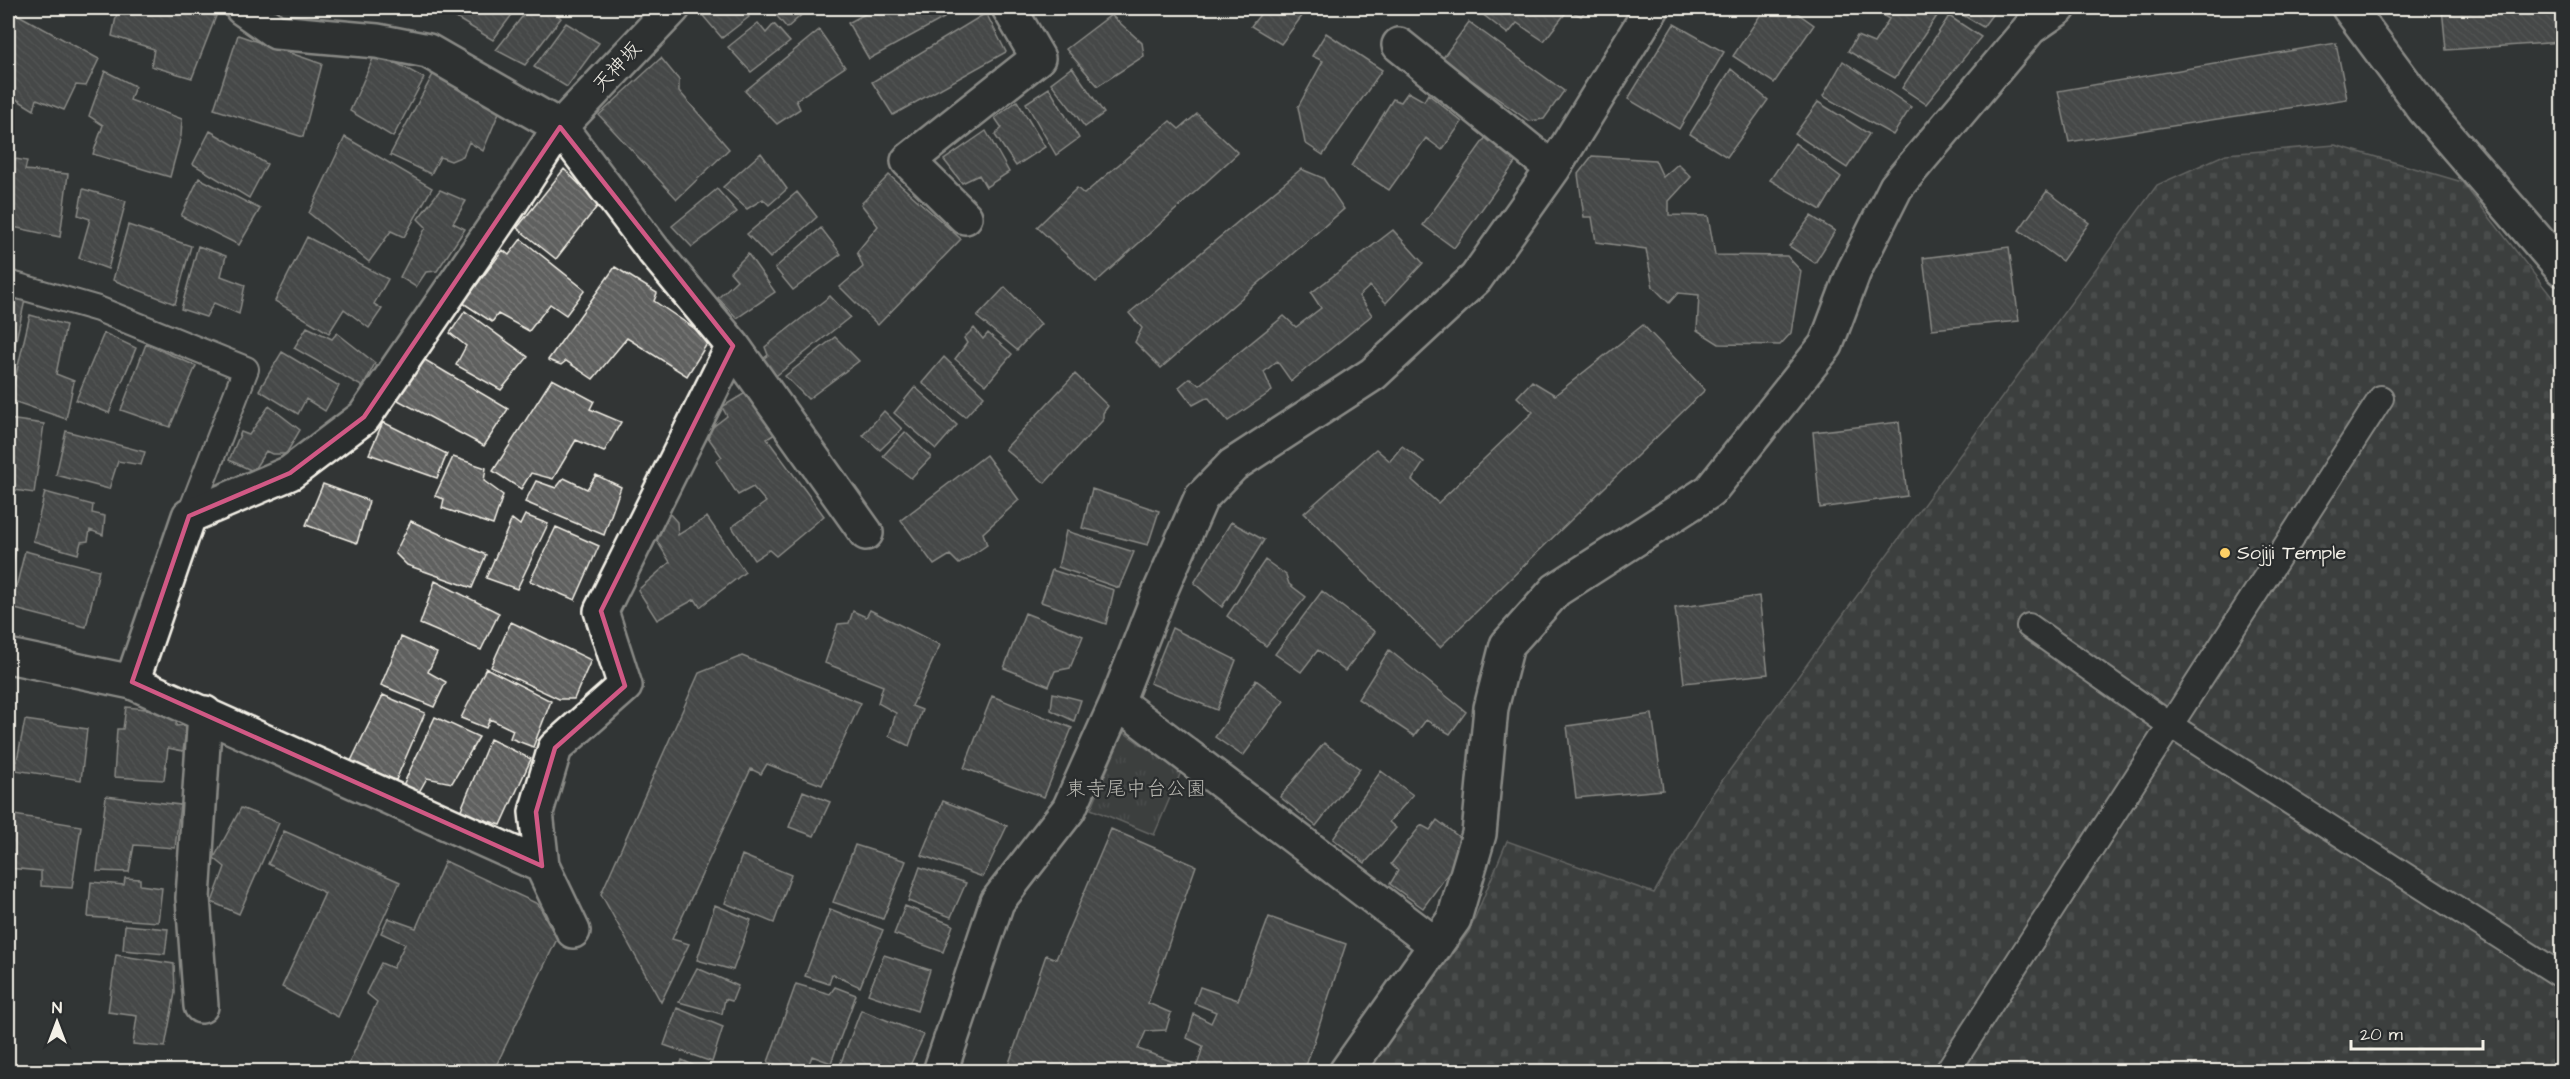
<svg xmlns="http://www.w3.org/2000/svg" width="2570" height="1079" viewBox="0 0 2570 1079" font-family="'Architects Daughter','Klee One',sans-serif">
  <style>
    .cemetery { fill: url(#cemetery-stones); stroke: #a09f9a; stroke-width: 1.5 }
    .park { fill: url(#park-tufts); stroke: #a09f9a; stroke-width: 1.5 }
    .building { fill: url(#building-back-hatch); stroke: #f4f1e8; stroke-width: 1.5 }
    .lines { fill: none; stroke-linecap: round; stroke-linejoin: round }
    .service-casing { stroke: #f4f1e8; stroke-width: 28 }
    .minor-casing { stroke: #f4f1e8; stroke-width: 38 }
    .service { stroke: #2a2d2e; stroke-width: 24 }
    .minor { stroke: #2a2d2e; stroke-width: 33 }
    .marked { fill: none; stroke: #d15985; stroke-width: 4.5; stroke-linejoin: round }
    .poi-dot { fill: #ffd166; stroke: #2a2d2e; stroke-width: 2 }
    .labels { text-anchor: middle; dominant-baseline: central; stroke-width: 4.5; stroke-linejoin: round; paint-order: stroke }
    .street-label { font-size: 20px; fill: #f4f1e8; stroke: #2a2d2e }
    .poi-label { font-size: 20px; fill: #f4f1e8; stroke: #2a2d2e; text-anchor: start }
    .park-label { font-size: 20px; fill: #b9b8b1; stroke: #2a2d2e }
  </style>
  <defs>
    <pattern id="cemetery-stones" width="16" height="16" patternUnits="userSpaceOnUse" patternTransform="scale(1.5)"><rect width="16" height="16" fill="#4b4d4c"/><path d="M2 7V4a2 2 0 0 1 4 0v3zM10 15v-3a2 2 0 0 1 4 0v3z" fill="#666766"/></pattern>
    <pattern id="park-tufts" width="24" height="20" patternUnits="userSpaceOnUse" patternTransform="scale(1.5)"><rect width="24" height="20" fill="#4b4d4c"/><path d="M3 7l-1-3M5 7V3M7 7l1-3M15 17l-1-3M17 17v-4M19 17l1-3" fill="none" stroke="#666766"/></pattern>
    <pattern id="building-back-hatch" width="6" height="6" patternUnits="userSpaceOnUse" patternTransform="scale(1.5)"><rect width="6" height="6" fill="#5f605f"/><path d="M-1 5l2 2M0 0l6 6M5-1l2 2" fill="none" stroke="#777776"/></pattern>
  </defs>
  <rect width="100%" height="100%" fill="#323535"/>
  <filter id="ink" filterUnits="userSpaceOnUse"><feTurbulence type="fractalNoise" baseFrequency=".0167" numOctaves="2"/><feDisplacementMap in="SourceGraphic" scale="12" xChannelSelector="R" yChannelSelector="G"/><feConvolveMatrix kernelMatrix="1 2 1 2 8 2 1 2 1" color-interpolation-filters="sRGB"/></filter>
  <g filter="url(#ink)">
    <path class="cemetery" d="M2335,145l127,37 100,128v761l-1196,1 103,-140 38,-91 147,52 56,-96 447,-612 69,-31z"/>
    <path class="park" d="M1123,732l58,40 -27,63 -63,-26z"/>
    <path class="building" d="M118,8h88l-2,5 12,3 -24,62 -41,-12 3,-17 -42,-13z
      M419,8h29l-3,9z
      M463,8h54l-24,32 -37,-22z
      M529,8h21l11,10 -36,47 -29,-15z
      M701,8h40l8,9 -27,21 -24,-28z
      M770,8h39l-22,20z
      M876,8h61l7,10 -75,41 -21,-36z
      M1265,8h43l-27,36 -30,-18z
      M1479,8h109l-7,8 -13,-6 -24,31 -27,-18 -9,11 -31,-24z
      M1765,8h25l24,17 -40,58 -41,-27z
      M1882,8h54l5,2 -46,68 -47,-27 9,-15 17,7 15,-24 -10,-6z
      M1951,8h46l-14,19z
      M2442,8h120v34l-116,8z
      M13,12l86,47 -13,27 -10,-1 -12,25 -27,-11 -3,11 -26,-16v-73z
      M986,13l20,39 -113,63 -21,-33z
      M1111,15l31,28 2,13 -46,30 -32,-37z
      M1949,16l32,21 -55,67 -24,-16z
      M1469,22l95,69 -20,28 -15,2 -87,-62z
      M566,23l33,20 -32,44 -33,-20z
      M758,23l8,10 8,-9 16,18 -39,30 -23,-25z
      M1674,24l50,28 -45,77 -51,-30z
      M819,30l26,37 -49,33 4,9 -23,15 -32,-33z
      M1326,33l56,37 -59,85 -18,-12 -7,-36 25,-46 -11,-5z
      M238,35l84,29 -19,73 -89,-28z
      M2336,43l11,56 -278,43 -11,-51z
      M376,52l48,26 -31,59 -43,-26z
      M661,58l18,22v11l50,58 -52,50 -78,-84z
      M1843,61l68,46 -18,28 -70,-39z
      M437,67l65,38 -19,46 -14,-9 -6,14 -12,5 -11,-4 -9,17 -41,-19z
      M1072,67l32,46 -19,14 -34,-44z
      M1731,69l37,31 -41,57 -37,-23z
      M105,71l30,15 -5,14 52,19 -1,17 -11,41 -77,-23 10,-29 -14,-9z
      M1049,88l30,50 -23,17 -30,-52z
      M1408,92l16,9 4,-7 34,28 -20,28 -16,-12 -37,52 -38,-24 42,-67 8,3z
      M1017,101l28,46 -29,19 -21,-31 7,-7 -7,-10z
      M1818,102l51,32 -22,34 -52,-34z
      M1197,114l41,39 -142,129 -59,-55 40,-39 7,6 86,-73 9,8z
      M210,131l57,33 -18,34 -56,-34z
      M986,131l23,41 -23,15 -7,-12 -17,8 -18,-23z
      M345,137l87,51 -28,49 -13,-6 -22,31 -60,-49z
      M1486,137l31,23 -63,88 -31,-23z
      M1795,143l46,34 -20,33 -51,-30z
      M761,153l26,36 -18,16 -6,-6 -16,10 -24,-22z
      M1592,156l63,4 8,17 15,-13 13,13 -22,24v14l39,1 7,39 72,1 14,15 -10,62 -11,12 -61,-1 -22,-14 2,-35 -21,-2 -9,10 -16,-16 -7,-38 -50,-7 -4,-25h-8l-6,-43z
      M10,158l17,3 -2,9 43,4 -8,63 -52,-11v-56z
      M564,169l35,35 -43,55 -39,-31z
      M1301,169l22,9 21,31 -183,159 -26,-26 7,-14 -13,-15z
      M889,175l72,64 -83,86 -38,-38 23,-20 -6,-15 21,-26 -17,-22z
      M199,178l61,31 -21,36 -58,-29z
      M83,189l43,12 -18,68 -29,-11 11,-39 -12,-4z
      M717,189l20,23 -45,35 -20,-21z
      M440,190l26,11 -13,22 12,6 -28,42 -11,1 -10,15 -16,-10 26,-50 -8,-8z
      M2047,191l42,32 -27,38 -43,-31z
      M797,192l20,25 -47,41 -23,-24z
      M1811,216l24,15 -20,32 -26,-17z
      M128,225l63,21 -16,58 -62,-24z
      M821,228l20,26 -48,36 -18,-22z
      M1393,230l30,33 -37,40 -16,-17 -11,10 13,19 -81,66 -14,-20 -13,11 8,19 -44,30 -20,-24 -15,8 -14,-18 11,-9 9,7 85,-69 12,11 25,-19 -10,-15z
      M307,237l81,42 -14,25 8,5 -13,19 -25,-19 -15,24 -54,-32z
      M521,239l64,51 -19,25 -16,-11 -21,27 -31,-17 -6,8 -29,-19 40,-53 6,5z
      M198,246l28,10 -5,20 24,9 -6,29 -25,-11 -8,14 -25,-8z
      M2009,247l10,74 -87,8 -9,-71z
      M748,254l27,38 -38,26 -19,-20 19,-18 -7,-8z
      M615,267l42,26 -3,8 56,38 -23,37 -60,-38 -34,41 -27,-18 -5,4 -13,-5z
      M1005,287l36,37 -24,26 -40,-33z
      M8,296l17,4 -16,71h-1z
      M830,296l20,21 -78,62 -13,-17 9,-7 -3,-8z
      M465,311l63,46 -27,33 -45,-25 10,-19 -16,-13z
      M30,315l36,10 -10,49 18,7 -8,38 -56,-19z
      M1643,325l62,65 -265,257 -136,-134 72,-64 14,12 12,-15 22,16 -12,18 26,23 95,-91 -16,-15 15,-16 23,14z
      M307,327l25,12 5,-6 38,30 -12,24 -69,-39z
      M974,328l9,11 5,-6 24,21 -26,31 -31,-26 12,-16 -3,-5z
      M104,333l32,15 -27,65 -33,-13z
      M835,337l24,24 -51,38 -23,-23z
      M146,344l50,22 -26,61 -49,-17z
      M282,352l57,34 -14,25 -19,-12 -8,15 -39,-24z
      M420,357l88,52 -24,37 -90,-48z
      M944,357l40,39 -19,21 -43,-34z
      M1075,374l33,32 -5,7v7l-58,63 -40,-34z
      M552,379l42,22 -4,8 31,13 -17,30 -28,-12 -23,39 -22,-6 -10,16 -28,-18z
      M915,387l42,38 -21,24 -42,-36z
      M747,392l31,40 -11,7 57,77 -48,40 -7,-6 -15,10 -22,-33 34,-25 -13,-15 -15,8 -22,-34 6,-4 -17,-24 22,-17 -5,-9z
      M269,406l31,24 -14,24h-14l-6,-3 -13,20 -24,-11 12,-28 8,3z
      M884,411l18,18 -22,21 -17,-15z
      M8,419l36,5 -10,69 -26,-4z
      M383,422l64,32 -10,24 -68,-24z
      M1899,422l8,74 -87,12 -7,-76z
      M66,431l79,21 -4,13 -23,-4 -9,28 -53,-14z
      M905,432l26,25 -20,21 -28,-22z
      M986,455l33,45 -36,33 4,12 -28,19 -9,-9 -16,10 -33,-45z
      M453,457l33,11 -2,13 19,14 -10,30 -51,-17 2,-9 -9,-3z
      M596,475l25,12 -17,48 -79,-33 11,-21 20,7 8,-10 23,11z
      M323,484l46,17 -12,42 -51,-18z
      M1092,489l67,22 -11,34 -66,-17z
      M45,492l48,13 -1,8 13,3 -2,19 -13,-5 -2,11 -7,1 -3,12 -45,-13z
      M669,513l8,9 1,13 29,-18 38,55 -45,35 -5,-8 -38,21 -19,-30 32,-28 -13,-21z
      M525,515l23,9 -31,65 -31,-11 26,-59 8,6z
      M411,521l75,34 -14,33 -65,-23 -12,-12z
      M1231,522l33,18 -42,67 -28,-24z
      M556,527l43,19 -24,54 -45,-19z
      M1066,531l68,21 -15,36 -61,-21z
      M8,546l8,2 -8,45z
      M25,551l74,19 -13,57 -75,-19z
      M1265,560l21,15 3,9 17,13 -40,49 -39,-30z
      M1052,570l62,20 -8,34 -65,-22z
      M435,581l64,32 -18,37 -61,-26z
      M1322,591l53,41 -30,39 -27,-21 -17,22 -26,-18z
      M1759,596l9,78 -84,9 -9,-75z
      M870,610l70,35 -28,61 10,4 -13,36 -20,-10 7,-23 -18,-10 5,-17 -58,-23 13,-39 11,-1 4,-12 13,6z
      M1025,613l58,23 -13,32 -15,3 -6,15 -45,-18z
      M511,622l80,38 -17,39h-15l-68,-32z
      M1172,628l64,32 -19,50 -67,-27z
      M401,637l36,16 -9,19 18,10 -12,25 -53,-22z
      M1389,650l77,62 -16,22 -24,-14 -12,16 -56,-37z
      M742,656l119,47 -39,82 -55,-21 -6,10 -10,-5 -79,170 17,5 -28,58 -60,-108 98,-221z
      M486,668l65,33 -18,46 -23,-9 3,-8 -23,-11 -4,9 -25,-10z
      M1256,680l28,21 -41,55 -28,-19z
      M1053,693l28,7 -7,21 -23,-11z
      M383,695l42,18 -29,67 -46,-17z
      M992,696l80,32 -28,69 -80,-29z
      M126,707l51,5 -1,14 11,-1 -4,26 -15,-3 -4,32 -50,-3 3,-48h6z
      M1652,714l11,76 -87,8 -9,-72z
      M435,717l44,20 -27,46 -25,-5 -8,14 -16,-7z
      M25,720l62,9 -6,51 -66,-10z
      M490,739l41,20 -30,66 -41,-13z
      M1324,743l36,26 -44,57 -36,-29z
      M1381,771l32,24 -24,27 7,6 -31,35 -32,-24z
      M803,791l27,11 -16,34 -25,-9z
      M106,796l74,9 -5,43 -41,-3 -5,27 -32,-1z
      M943,801l64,25 -24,51 -62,-22z
      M241,808l38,15 -40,91 -27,-12 13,-35 -11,-9z
      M8,814l73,12 -9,62 -31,-2v-15l-33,-3z
      M1437,820l32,25 -46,63 -33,-24 8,-13 -7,-7 30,-39 9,5z
      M1111,829l85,37 -48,137 23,10 -5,17 -20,1 -8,18 58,21 7,-24 -16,-8 7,-24 17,9 5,-11 -22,-9 6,-16 38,13 31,-83 77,27 -42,128h-298l40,-117 10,4z
      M284,831l116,51 -62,135 -56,-30 43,-94 -57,-29z
      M855,845l51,16 -23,58 -50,-17z
      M742,855l49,20 -17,48 -49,-20z
      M445,861l93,43 19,35 -64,133h-148l32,-70 -11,-9 15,-30 12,5 12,-24 -24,-11 7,-15 28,10z
      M920,867l46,16 -15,34 -43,-16z
      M125,878l15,1v6l22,3 -4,34 -70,-5 3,-35 33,3z
      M715,905l36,15 -18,50 -36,-10z
      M905,906l48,19 -10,27 -49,-18z
      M830,909l53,21 -23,57 -28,-13 -3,10 -24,-8z
      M125,925l43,4 -3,25 -42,-4z
      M116,955l58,9 1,29 -10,54 -32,-3 4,-28 -29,-4z
      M884,955l46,15 -13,41 -49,-17z
      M697,968l41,18 -6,15 -7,-2 -3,15 -43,-12z
      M796,984l34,10 5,-7 21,8 -25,68 -19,-7 -6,16h-9l-29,-10z
      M677,1008l46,19 -11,35 -48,-17z
      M861,1010l63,25 -17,37 -69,-2z
      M682,1060l25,12h-29z"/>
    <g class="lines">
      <g class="service-casing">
        <path id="service" d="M8,283l90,26 148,60 -57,147
          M2029,626l141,99 392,251
          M1947,1072l434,-674"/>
      </g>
      <g class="minor-casing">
        <path id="minor" d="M242,8l34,24 101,9 51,10 132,76 93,123 80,96 133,187
          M2349,8l75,101 138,160
          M1399,45l154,124
          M965,217l-57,-56 130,-103 -29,-50
          M8,656l124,26 410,184
          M132,682l57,-166 101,-43 74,-56 148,-216 48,-74 113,-119
          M1117,702l319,243
          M573,931l-31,-65 -6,-54 19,-64 70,-62 -24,-75 132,-265
          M201,1006l-8,-108 12,-185
          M940,1072l57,-170 72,-93 48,-107 42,-108 42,-96 32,-33 140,-91 103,-96 77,-109 99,-161
          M1346,1072l108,-153 25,-85 12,-126 16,-63 49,-55 154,-99 116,-146 28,-74 42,-84 134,-159 29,-20"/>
      </g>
      <use href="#service" class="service"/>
      <use href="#minor" class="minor"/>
    </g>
  </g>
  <path d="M0 0H2570V1079H0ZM560,127l173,219 -132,265 24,75 -70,62 -19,64 6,54 -410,-184 57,-166 101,-43 74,-56z" fill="#323535" fill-opacity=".55" fill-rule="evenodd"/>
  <path class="marked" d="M560,127l173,219 -132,265 24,75 -70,62 -19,64 6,54 -410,-184 57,-166 101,-43 74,-56z"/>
  <circle class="poi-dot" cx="2225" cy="553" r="6"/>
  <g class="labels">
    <g class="street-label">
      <text transform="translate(617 67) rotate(-47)">天神坂</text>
    </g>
    <g class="poi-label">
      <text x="2237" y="553">Sojiji Temple</text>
    </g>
    <g class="park-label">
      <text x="1136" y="789">東寺尾中台公園</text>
    </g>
  </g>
  <rect width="2570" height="1079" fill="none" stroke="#2a2d2e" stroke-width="30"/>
  <rect x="15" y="15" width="2540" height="1049" fill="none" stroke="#f4f1e8" stroke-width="2" filter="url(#ink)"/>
  <g transform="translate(57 1022)" stroke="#2a2d2e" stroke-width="4.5" paint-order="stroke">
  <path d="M0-4.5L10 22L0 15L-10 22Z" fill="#f4f1e8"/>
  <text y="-9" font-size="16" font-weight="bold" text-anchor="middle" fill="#f4f1e8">N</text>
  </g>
  <path d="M2351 1040v9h132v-9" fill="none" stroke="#f4f1e8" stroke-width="3"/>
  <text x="2360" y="1040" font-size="18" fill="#f4f1e8" stroke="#2a2d2e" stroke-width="4.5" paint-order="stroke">20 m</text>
</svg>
